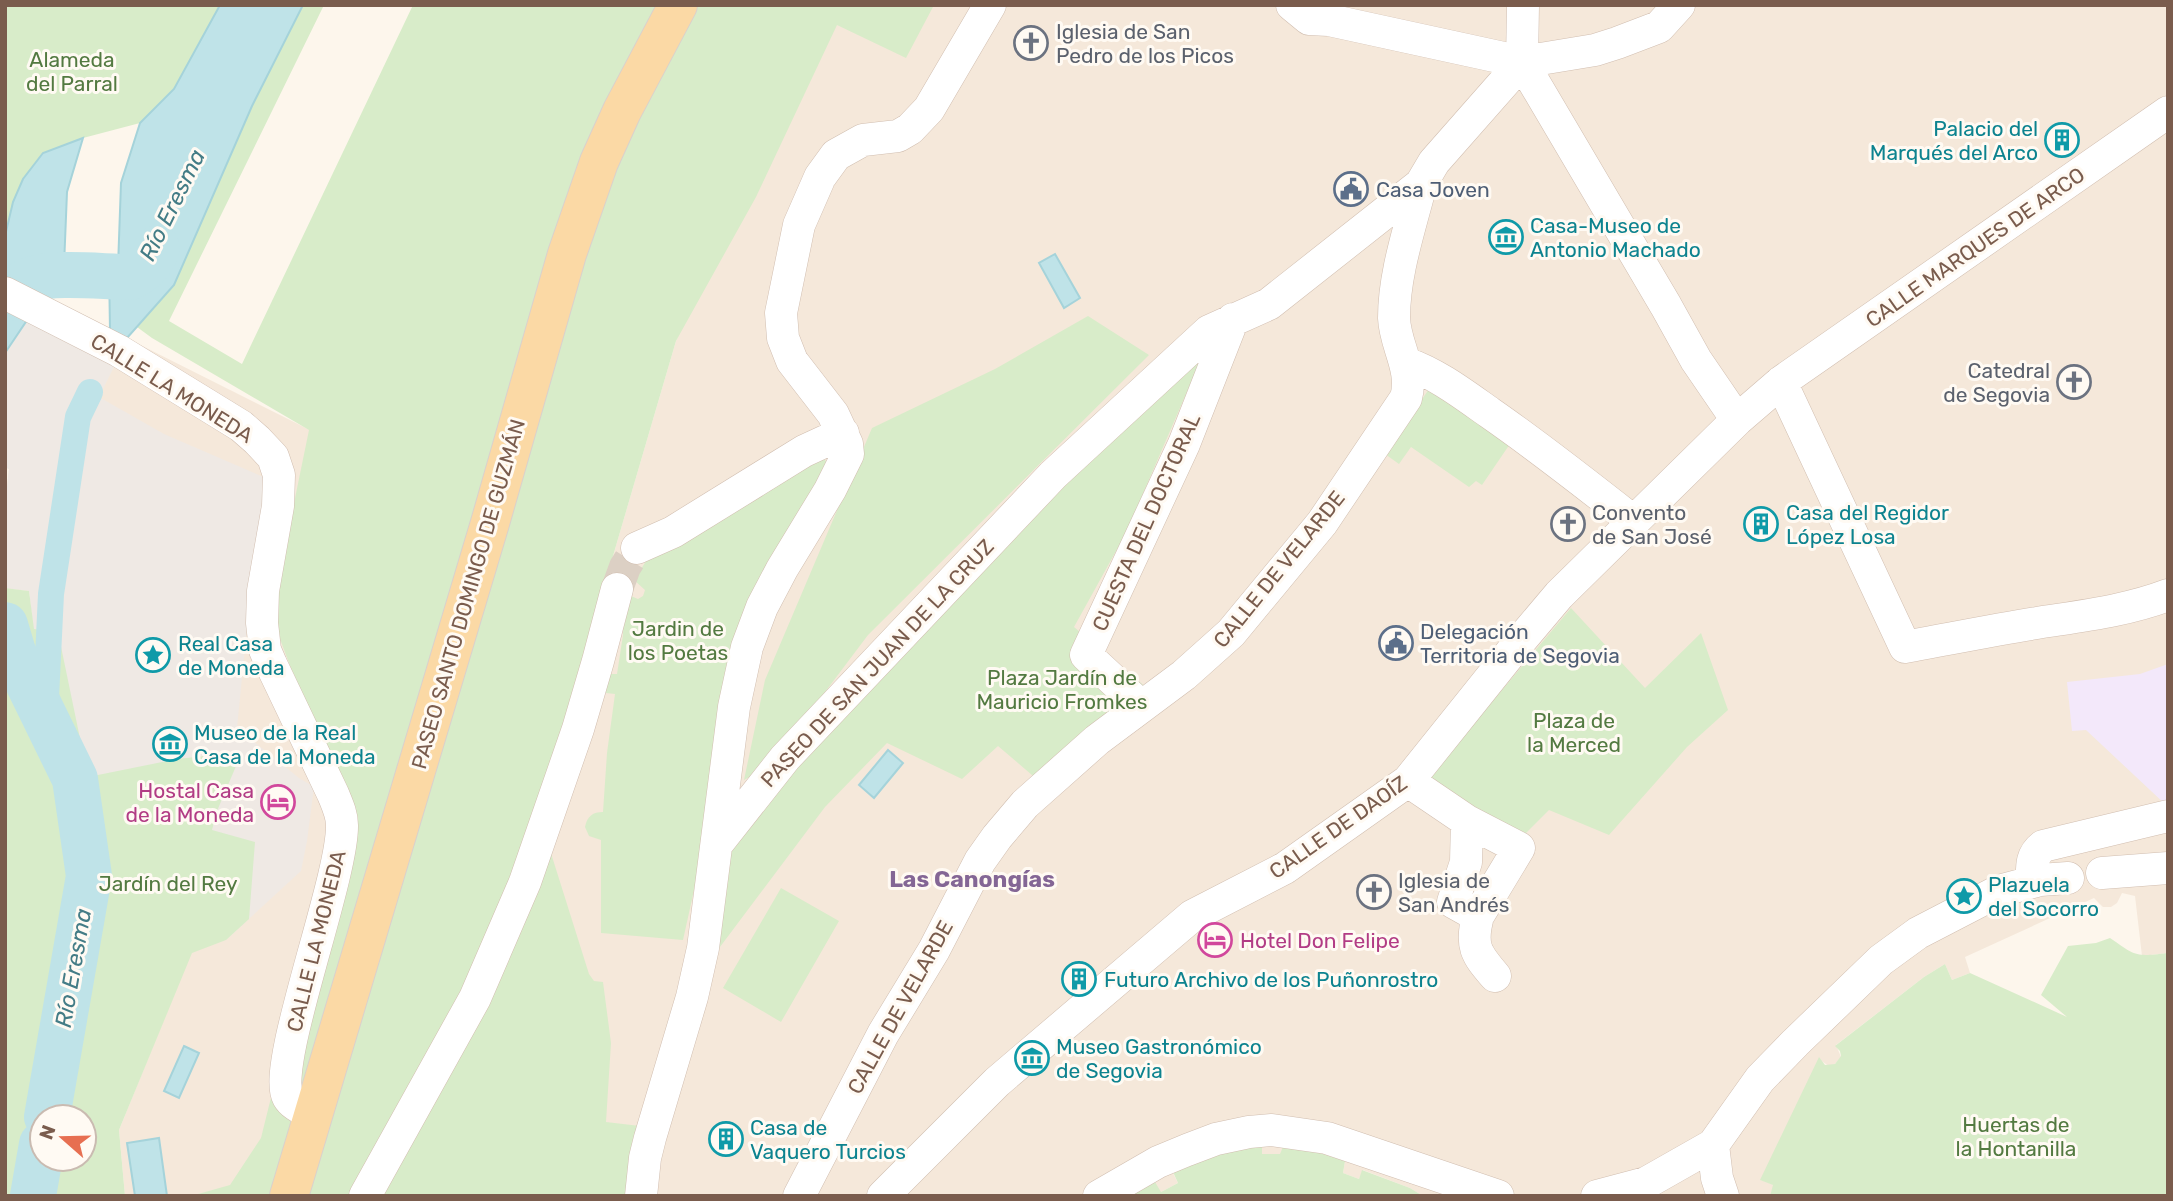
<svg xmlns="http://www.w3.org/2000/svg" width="2173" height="1201" viewBox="0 0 2173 1201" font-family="Rubik,sans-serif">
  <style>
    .residential { fill: #f5e8da }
    .industrial { fill: #efe9e4 }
    .education { fill: #f3e8fa }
    .green { fill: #d8ecc9; fill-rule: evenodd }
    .water { fill: #bfe3e8; stroke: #a5d3da; stroke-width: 2 }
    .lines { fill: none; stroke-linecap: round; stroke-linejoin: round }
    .canal { stroke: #bfe3e8; stroke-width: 26 }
    .river { stroke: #bfe3e8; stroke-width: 46 }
    .minor-tunnel { stroke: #dcd0c4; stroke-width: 32; stroke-dasharray: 32 16; stroke-linecap: butt }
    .minor-casing { stroke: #d1beb0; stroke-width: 33 }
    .major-casing { stroke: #dad1cd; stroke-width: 40 }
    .minor { stroke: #fff; stroke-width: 32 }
    .major { stroke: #fbd9a5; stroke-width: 38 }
    .labels { text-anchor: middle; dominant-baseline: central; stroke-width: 6; stroke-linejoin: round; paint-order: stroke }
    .worship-label { font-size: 21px; fill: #5b616d; stroke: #fffaf3; text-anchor: start }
    .park-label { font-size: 21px; fill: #537a41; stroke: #fffaf3 }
    .culture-label { font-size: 21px; fill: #0d838f; stroke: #fffaf3; text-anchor: start }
    .service-label { font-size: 21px; fill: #4e5e75; stroke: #fffaf3; text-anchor: start }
    .street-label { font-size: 21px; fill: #7a5c4d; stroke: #fffaf3 }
    .hotel-label { font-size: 21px; fill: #b23c85; stroke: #fffaf3; text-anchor: end }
    .water-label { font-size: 23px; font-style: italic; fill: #437c86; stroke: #fffaf3 }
    .neighbourhood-label { font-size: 23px; font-weight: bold; fill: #846695; stroke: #fffaf3 }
  </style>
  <rect width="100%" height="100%" fill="#fdf6ec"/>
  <path class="residential" d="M821,5h1347v950l-1,-2 -25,3 -7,-60 -13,-3 -5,10 -6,4h-8l-9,-9 -129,59 5,16 -18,7 -7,-16 -21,13 -88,68 5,12 -6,7 -6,2 -9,-6 -59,120 13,5 -4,11h-347l-13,-8 -47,-18 -4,9 -16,-6 2,-12 -65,-7h-18v-12l-89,31 5,10 -17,9 -36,4h-894l-1,-10 -39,10h-66l-6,-66 72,-177 -162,-362 -24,-3v-82l4,-37 -4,-2v-114l22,-34 -22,-42 305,153 -39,185 267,197 138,-471z"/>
  <path class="industrial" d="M27,319l88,46 -16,32 65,37 104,45 5,15 -17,43 -19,191 62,50 15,9 -7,54 -6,30 -75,69 -156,10 -41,-359 -24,-3v-82l4,-37 -4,-2v-114z"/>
  <path class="education" d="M2168,664v140l-2,1 -80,-75 -14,1 -5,-49 73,-8z"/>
  <path class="green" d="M5,5h215l-46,84 -34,34 -57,15 -40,15 -30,49 -8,34z
    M303,5h21l-155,316 73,43 171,-359h521l-28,53 -69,-33 -81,172 -80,144 -138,471 51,162 5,7 9,1 8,61 -5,79 34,4 -13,45 1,25h-437l39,-11 31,-47 82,-331 -72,-192 38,-185 -157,-92 -15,-11 37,-42 79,-182z
    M1088,316l61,39 -281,280 -98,130 -26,15 21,-100 107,-252 123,-59z
    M1202,357l-76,176 -52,94 73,61 -108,93 -41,-35 -36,33 -75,-36 -62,64 -114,152 10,-110 353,-387z
    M1433,383l81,55 -32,47 -6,-4 -7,6 -58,-40 -12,17 -14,-10z
    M821,459l4,1 4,6 -66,112 -80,362 -82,-7v-93l-12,-4 -4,-9c2,-11 8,-15 18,-15l4,-59 8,-59 -9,-1 1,-19h10l6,-39 1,-42 14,6 5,-3 2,-6 -11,-10 16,-25z
    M5,588l24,3 5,38 24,3 30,145 89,-18 65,-7 -25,59 -5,19 43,12 -6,77 -23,21 -34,13 -73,177 6,66h-120v-560l7,13zM42,1117h42v42h-42z
    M1571,608l74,80 56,-55 27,77 -41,37 -78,88 -60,-25 -30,30 -92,-61z
    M781,888l58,33 -58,101 -58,-34z
    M2110,938c26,18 25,19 57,15l1,243h-398l3,-11 -13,-5 59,-123 6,8 10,-1 6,-8 -1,-5 -5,-5 89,-69 21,-13 7,16 18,-7 97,44 -26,-22 27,-49 28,-3z
    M1262,1141v13h18l5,-12 60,19 -2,12 16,6 3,-9 48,18 13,8h-298l30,-14 6,10 17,-9 -5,-11 57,-27z"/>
  <path class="water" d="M220,5h83l-51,101 -78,179 -47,53 -17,-8 -1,-63h9l3,-84 19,-60 34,-34z
    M83,138l-16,54 -4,99 -19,4 -39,58v-117l8,-34 10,-23 20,-26z
    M1055,254l25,44 -16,10 -25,-45z
    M888,750l15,13 -29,35 -15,-13z
    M184,1046l15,7 -20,45 -15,-7z
    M159,1138l8,58h-32l-8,-53z"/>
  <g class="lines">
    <path class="canal" d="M45,719l6,-125 27,-177 12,-25"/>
    <path class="river" d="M10,298c4,-7 12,-15 20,-18 24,-9 73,-3 100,-3 14,-6 22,-15 27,-29
      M5,625l8,27 62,127 14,97 -42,241
      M33,1196l9,-52"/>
    <path class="minor-tunnel" d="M617,589l8,-22 12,-19"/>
    <g class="minor-casing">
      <path id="minor" d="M1292,5l17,14 20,1 193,42 73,-12 22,-7 42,-16 20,-22
        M1522,62l144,244 30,54 41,60
        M5,293l114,58 122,75 16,14 16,17 6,18 -1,31 -15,85 -1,32 3,27 6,14 62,130c4,10 9,20 9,31 1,54 -71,241 -54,272 5,9 18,13 26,18
        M1406,363c31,11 57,31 84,50 49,34 96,71 143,108
        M1781,382l124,265c44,-8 88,-17 132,-24 44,-7 89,-12 131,-28
        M637,548l36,-16 131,-81 39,-18
        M1141,706l-55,-51 98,-211 49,-125
        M1408,781l59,40 -1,41 -13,40 25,14 41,-68 -52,-27
        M717,844l68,-86 268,-283 156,-144 60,-27 152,-120 13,-22 88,-100 1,-57
        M2102,873l66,-5
        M2032,882c0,-14 -2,-26 11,-36l125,-30
        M1478,916c-8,30 -2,38 17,60
        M365,1196l110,-198 50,-116 53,-153 20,-68 19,-72
        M641,1196l4,-38 5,-20 42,-141 11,-49 31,-241 13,-60 15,-40 20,-38 48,-79 18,-36 -1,-10 -14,-30 -41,-53 -9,-23 -2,-25 18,-88 21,-48 16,-22 27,-15 35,-4 12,-7 19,-20 61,-104
        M799,1196l84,-162 51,-84 46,-89 17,-24 28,-33 72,-64 87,-65 47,-42 91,-110 84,-125c8,-29 -11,-52 -12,-80 0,-45 16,-90 27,-134
        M883,1196l114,-114 195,-166 93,-48 123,-87 113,-141 38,-45 178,-175 44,-38 387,-270
        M1099,1196l59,-34 29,-12 29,-11 33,-7 23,-2 55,8 171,58
        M1597,1196l49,-13 67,-38
        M1723,1196l-6,-18 -4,-33 47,-66 35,-36 86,-83 37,-27 81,-42 41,-11 28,-2"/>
    </g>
    <g class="major-casing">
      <path id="major" d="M289,1196l201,-673 77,-269 32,-92 23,-51 56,-106"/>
    </g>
    <use href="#minor" class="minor"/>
    <use href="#major" class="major"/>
  </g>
  <defs>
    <g id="church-ring" transform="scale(1.75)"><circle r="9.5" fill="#fffaf3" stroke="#6b7280" stroke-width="1.5"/><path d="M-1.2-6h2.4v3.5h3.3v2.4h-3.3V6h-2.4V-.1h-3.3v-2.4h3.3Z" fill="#6b7280"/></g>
    <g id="building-ring" transform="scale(1.75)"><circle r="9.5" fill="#fffaf3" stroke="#0f9aa8" stroke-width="1.5"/><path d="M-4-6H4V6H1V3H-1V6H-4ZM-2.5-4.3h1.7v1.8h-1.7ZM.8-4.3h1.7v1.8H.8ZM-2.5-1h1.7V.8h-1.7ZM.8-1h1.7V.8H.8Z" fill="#0f9aa8"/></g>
    <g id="civic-ring" transform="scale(1.75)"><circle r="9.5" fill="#fffaf3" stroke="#5c6f8a" stroke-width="1.5"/><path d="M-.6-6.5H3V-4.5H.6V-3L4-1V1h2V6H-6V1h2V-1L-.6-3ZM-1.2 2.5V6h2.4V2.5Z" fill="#5c6f8a"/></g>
    <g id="museum-ring" transform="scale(1.75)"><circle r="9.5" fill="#fffaf3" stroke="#0f9aa8" stroke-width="1.5"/><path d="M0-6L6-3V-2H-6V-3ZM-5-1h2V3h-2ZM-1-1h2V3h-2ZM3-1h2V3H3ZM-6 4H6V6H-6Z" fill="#0f9aa8"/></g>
    <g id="sight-ring" transform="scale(1.75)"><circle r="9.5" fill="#fffaf3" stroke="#0f9aa8" stroke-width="1.5"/><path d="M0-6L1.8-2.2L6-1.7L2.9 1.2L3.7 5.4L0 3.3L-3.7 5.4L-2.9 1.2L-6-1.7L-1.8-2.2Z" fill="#0f9aa8"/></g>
    <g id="hotel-ring" transform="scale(1.75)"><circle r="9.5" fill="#fffaf3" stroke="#d1479c" stroke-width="1.5"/><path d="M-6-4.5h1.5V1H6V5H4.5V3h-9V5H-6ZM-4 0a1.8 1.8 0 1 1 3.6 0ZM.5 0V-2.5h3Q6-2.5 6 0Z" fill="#d1479c"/></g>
  </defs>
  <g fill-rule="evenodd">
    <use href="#church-ring" x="1031" y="43"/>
    <use href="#building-ring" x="2062" y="140"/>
    <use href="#civic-ring" x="1351" y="189"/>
    <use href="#museum-ring" x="1506" y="237"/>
    <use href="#church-ring" x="2074" y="382"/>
    <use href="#church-ring" x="1568" y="524"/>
    <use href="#building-ring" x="1761" y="524"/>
    <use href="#civic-ring" x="1396" y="643"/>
    <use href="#sight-ring" x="153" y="655"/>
    <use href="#museum-ring" x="170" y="744"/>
    <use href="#hotel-ring" x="278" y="802"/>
    <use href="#church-ring" x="1374" y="892"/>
    <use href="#sight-ring" x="1964" y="896"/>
    <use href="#hotel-ring" x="1215" y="940"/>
    <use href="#building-ring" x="1079" y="979"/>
    <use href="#museum-ring" x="1032" y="1058"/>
    <use href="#building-ring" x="726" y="1139"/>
  </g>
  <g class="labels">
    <g class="worship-label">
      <text x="1056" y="31">Iglesia de San<tspan x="1056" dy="24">Pedro de los Picos</tspan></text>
      <text x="2050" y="370" text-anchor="end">Catedral<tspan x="2050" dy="24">de Segovia</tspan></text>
      <text x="1592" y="512">Convento<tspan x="1592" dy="24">de San José</tspan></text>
      <text x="1398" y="880">Iglesia de<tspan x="1398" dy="24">San Andrés</tspan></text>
    </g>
    <g class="park-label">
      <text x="72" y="59">Alameda<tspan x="72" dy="24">del Parral</tspan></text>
      <text x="678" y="628">Jardin de<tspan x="678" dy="24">los Poetas</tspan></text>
      <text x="1062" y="677">Plaza Jardín de<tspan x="1062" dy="24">Mauricio Fromkes</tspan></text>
      <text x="1574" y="720">Plaza de<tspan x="1574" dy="24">la Merced</tspan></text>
      <text x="168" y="883">Jardín del Rey</text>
      <text x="2016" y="1124">Huertas de<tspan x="2016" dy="24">la Hontanilla</tspan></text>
    </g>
    <g class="culture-label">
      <text x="2038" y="128" text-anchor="end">Palacio del<tspan x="2038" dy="24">Marqués del Arco</tspan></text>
      <text x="1530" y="225">Casa-Museo de<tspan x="1530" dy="24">Antonio Machado</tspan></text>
      <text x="1786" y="512">Casa del Regidor<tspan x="1786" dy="24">López Losa</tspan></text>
      <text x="178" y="643">Real Casa<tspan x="178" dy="24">de Moneda</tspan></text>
      <text x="194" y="732">Museo de la Real<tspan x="194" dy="24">Casa de la Moneda</tspan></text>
      <text x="1988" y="884">Plazuela<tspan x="1988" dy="24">del Socorro</tspan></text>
      <text x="1104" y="979">Futuro Archivo de los Puñonrostro</text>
      <text x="1056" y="1046">Museo Gastronómico<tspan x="1056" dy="24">de Segovia</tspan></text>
      <text x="750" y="1127">Casa de<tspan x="750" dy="24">Vaquero Turcios</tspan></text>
    </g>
    <g class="service-label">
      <text x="1376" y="189">Casa Joven</text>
      <text x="1420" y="631">Delegación<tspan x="1420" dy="24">Territoria de Segovia</tspan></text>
    </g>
    <g class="street-label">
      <text transform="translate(1975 247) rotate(-35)">CALLE MARQUES DE ARCO</text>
      <text transform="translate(172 388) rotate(32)">CALLE LA MONEDA</text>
      <text transform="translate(1146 522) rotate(-66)">CUESTA DEL DOCTORAL</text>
      <text transform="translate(1279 569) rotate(-51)">CALLE DE VELARDE</text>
      <text transform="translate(468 594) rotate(-74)">PASEO SANTO DOMINGO DE GUZMÁN</text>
      <text transform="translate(877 663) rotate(-47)">PASEO DE SAN JUAN DE LA CRUZ</text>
      <text transform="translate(1338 827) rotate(-35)">CALLE DE DAOÍZ</text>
      <text transform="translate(316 941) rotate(-76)">CALLE LA MONEDA</text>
      <text transform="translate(900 1007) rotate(-61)">CALLE DE VELARDE</text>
    </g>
    <g class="hotel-label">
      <text x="254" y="790">Hostal Casa<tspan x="254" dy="24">de la Moneda</tspan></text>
      <text x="1240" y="940" text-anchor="start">Hotel Don Felipe</text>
    </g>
    <g class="water-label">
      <text transform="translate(172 205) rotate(-64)">Río Eresma</text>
      <text transform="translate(73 968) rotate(-80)">Río Eresma</text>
    </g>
    <g class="neighbourhood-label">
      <text x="972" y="879">Las Canongías</text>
    </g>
  </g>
  <rect width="2173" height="1201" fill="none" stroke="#7a5c4d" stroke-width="14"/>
  <g transform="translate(63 1138) rotate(290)"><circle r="33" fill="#fffaf3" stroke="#cabbb1" stroke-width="2"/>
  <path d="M0-5L12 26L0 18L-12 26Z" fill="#e76f51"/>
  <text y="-10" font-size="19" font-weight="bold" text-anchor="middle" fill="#7a5c4d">N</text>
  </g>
</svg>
